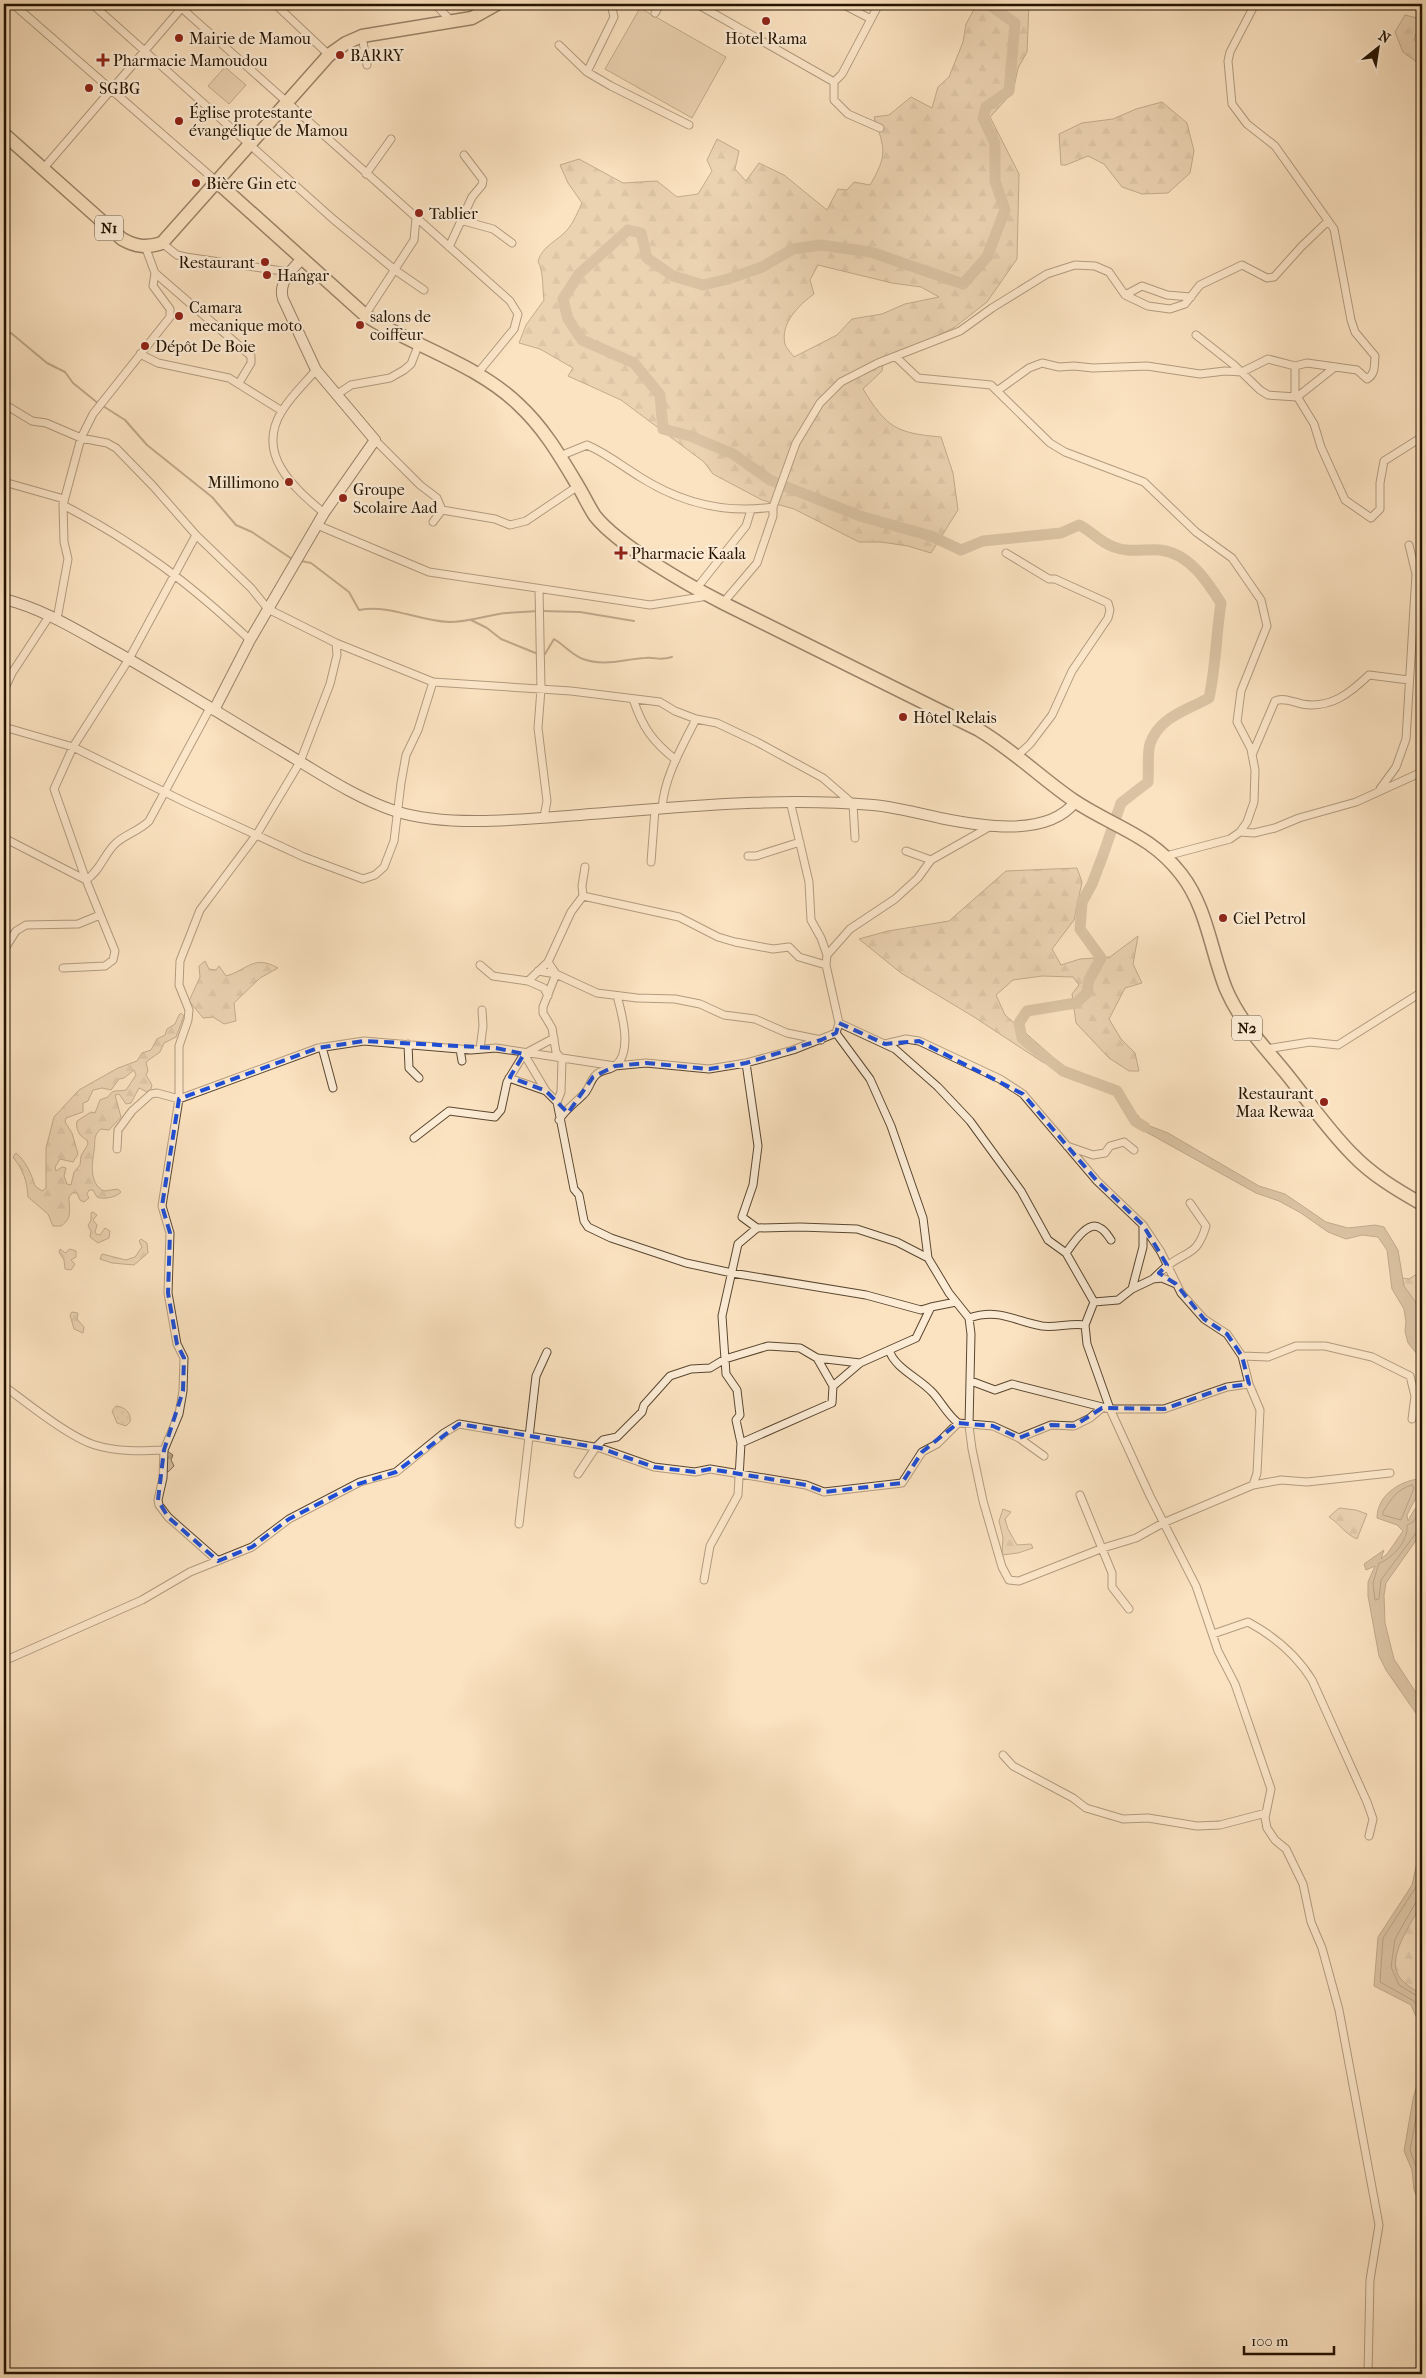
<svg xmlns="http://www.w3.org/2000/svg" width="1426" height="2378" viewBox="0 0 1426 2378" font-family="'IM FELL French Canon',serif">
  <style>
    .grass { fill: url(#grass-dots); stroke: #7e6950 }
    .forest { fill: url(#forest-firs); stroke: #7e6950; fill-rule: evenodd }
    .green { fill: #d7bf9f; stroke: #7e6950 }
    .water { fill: #b29c7f; stroke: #7a654c }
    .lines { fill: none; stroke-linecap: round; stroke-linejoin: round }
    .shore { stroke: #6c5840; stroke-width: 1 }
    .stream { stroke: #7a654c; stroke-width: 2 }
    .river { stroke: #b29c7f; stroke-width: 11 }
    .street-casing { stroke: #5a4730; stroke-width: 9 }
    .secondary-casing { stroke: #251300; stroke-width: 12 }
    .highway-casing { stroke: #251300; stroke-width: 15 }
    .street { stroke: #fcecd6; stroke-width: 7 }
    .secondary { stroke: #fcecd6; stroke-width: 10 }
    .highway { stroke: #fbe2c0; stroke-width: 12 }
    .marked { fill: none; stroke: #1d4ed8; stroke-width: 4; stroke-dasharray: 10 6; stroke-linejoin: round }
    .poi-dot { fill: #8f2418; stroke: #fcecd6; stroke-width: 2 }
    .labels { text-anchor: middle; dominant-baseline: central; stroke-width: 4.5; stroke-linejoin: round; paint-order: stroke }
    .shield { fill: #fcecd6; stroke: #665440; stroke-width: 1 }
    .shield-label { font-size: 15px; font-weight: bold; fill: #251300 }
    .poi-label { font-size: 16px; fill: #251300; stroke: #fcecd6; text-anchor: start }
  </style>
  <defs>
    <pattern id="grass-dots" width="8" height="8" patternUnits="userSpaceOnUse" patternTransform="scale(1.25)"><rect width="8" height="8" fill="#d7bf9f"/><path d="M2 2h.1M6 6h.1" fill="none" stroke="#b8a387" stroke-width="1.8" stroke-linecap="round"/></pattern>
    <pattern id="forest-firs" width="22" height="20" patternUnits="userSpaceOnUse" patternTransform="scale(1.25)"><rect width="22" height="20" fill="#d7bf9f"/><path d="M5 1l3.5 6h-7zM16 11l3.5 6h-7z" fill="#b8a387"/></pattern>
  </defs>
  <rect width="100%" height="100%" fill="#fbe2c0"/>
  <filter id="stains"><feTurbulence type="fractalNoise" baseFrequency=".004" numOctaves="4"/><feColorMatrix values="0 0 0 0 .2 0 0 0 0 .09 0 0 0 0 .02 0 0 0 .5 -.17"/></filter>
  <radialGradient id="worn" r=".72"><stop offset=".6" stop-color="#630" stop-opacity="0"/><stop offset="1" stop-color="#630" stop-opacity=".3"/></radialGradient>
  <path class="grass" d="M116,1406c8,1 16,6 14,16l-4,4 -9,-3 -5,-12z"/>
  <path class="forest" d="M977,4h52l-2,48 -9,16 -5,24 -23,25 29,57 -2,85 -30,43 -32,25 -53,27 -18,5 -2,12 -19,18c24,39 33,44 78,48l12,36 5,37 -27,43 -23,-7 -27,-4h-22l-65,-33 -32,-9 -49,-26 -9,-12 -83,-62 -53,-24 5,-8 -33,-19 -21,-6 7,-18 18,-25c-2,-14 0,-26 -6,-39 5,-16 20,-20 30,-32 6,-7 10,-18 14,-26l-14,-20 -8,-18 19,-6 44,24 34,-2 20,16 21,-3 14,-23 -5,-11 10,-21 22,12 -4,18 11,12 13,-18 25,12 43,35 11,-21 9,1 7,-8 16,3c18,-31 15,-35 4,-68l15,-2 22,-18 21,11 6,-21 11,-10 14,-35 3,-18zM818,265l74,18 29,4 18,10 -34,7 -23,10 -30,5 -15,16 -43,22c-2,-3 -8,-9 -9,-13 -5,-21 14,-39 29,-50l-4,-14z
    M1405,15l16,4 -7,21 8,1v25l-19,-14 -8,-20z
    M1162,102l25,21 7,28 -4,22 -22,20 -26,1 -20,-7 -18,-23 -16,-8 -22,9h-5l-2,-31 23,-11 31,-4 23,-10z
    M1077,868l5,14 -8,38 -22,29 9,16 19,-6 30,-2 28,-21 -5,28 9,19 -17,5 -16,31 12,20 14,14 4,18h-10l-20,-13 -33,-35 -4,-29 7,-9 -6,-8 -31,-1 -29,4 -17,15 9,20 49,43 -10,5 -70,-46 -73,-44 -42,-34 29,-8 61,-10 57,-50z
    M205,961l4,8 7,1 3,-4 7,10c22,-6 27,-22 52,-8l-18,10 -26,25 2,18 -12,3 -11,-7 -10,1 -14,-17 11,-24 -1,-11z
    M181,1013l3,3 -8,21 -12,6 -4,9 -14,10 2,9 -2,4 6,10 -1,4 -4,3 -8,-4 -8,15 -5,1 -7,-10 -4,1 6,22 -12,13 -8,-1c-9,7 -5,13 -7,22 -2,13 -5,33 10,40l14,-2 3,3c-4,5 -18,8 -24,5l-4,-7h-4l-2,4 2,4 -5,4 -4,-2 -3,-7h-5l-3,4c0,12 4,21 -8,29h-8l-5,-12 -20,-17c-1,-17 -5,-27 -15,-40l3,-4c9,7 16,22 19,33l7,5 4,-3v-40l8,-31 25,-27 39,-22 19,-7 5,-8 9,-3 6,-11 8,-4 2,-6 8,-5 4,-9zM134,1070l2,5 -10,15c-7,2 -13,-2 -18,7l-8,3 -5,13 -4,-1 -14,9c-2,8 3,16 10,19l1,4 -7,12 -1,9 -6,7 -3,13 -4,-1 -3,-8 2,-8 -4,-1 -6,4 -1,-4 5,-8 13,3 5,-8 -6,-21 -7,-11 1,-4 17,-6v-9l5,-2 5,-11 9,-2 9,2 8,-11 5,-1z
    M93,1212l4,3 -4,5 4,5 -2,7 1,2 4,1 5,-7 5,3 -1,7 -11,5 -8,-6 1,-6 -3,-5 3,-6v-7z
    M1422,1236v101l-10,-37 -8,-14 -2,-8 7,1 8,-5 4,-20 -3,-13z
    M141,1239l6,4 1,10 -14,12 -22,-2 -12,-4 2,-5 24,6 9,-3 7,-10 -3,-6z
    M60,1249l5,4 5,-4 6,2v6l-5,3 4,4 -4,6 -6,-1 -1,-9 -5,-8z
    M72,1312l6,1 -1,6 7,8 -1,6 -9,-4 -4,-14z
    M167,1451l6,4 -2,5 3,6 -6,6 -2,-1z
    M1339,1508l17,2 11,4 -10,25c-12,-5 -17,-15 -28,-22z
    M1003,1509l8,3 -6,7 3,10 9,16 14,-1 2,4 -15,5 -16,2 1,-17 -4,-17z
    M1422,1900v96c-6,-6 -13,-8 -19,-14 -22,-20 10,-62 19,-82z"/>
  <path class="green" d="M640,8l86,49 -34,61 -87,-49z
    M225,67l21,18 -17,19 -21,-18z"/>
  <path class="water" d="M1138,1115l4,8 26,10 91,53 26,8 41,28 22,6 27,-3 9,2 14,23 6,36 13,18 5,33v23l-14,-17 -3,-12 1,-9 -2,-13 -12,-20 -5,-39 -9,-13 -16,-2 -16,4 -18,-7 -27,-19 -22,-12 -23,-8 -117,-65 -9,-7z
    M1419,1479l2,9 -14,27 1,6 6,-11 8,-8v30l-36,51 -2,12 1,28 9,36 28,43v20l-36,-52 -7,-14 -11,-60v-14l7,-16 -9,4 -2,-6 20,-14 -3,9 6,-5 16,-23 -6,-6 -20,-7c0,-22 22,-37 42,-39z
    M1422,1840c0,16 4,47 -1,62 -6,20 -42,60 -17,80 6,6 12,8 18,14v34l-11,-25 -37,-19 4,-49 34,-52z
    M1422,2066v143l-8,-19 -2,-20 -8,-19 9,-52z"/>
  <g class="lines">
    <path class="shore" d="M1412,1485l2,3 -13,32 -18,-5v-3c8,-13 14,-23 29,-27z
      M1422,1509l-9,13 -6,3c2,14 -14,34 -28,38l-6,20 2,17 4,-1 2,-19 35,-47 6,-2
      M1422,1863l-6,24 -33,51 -3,44 34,19 8,15
      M1422,1900l-6,2 -21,37 -4,28 8,18 23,14
      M1422,2085l-12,65 7,19 5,27
      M1422,2113l-6,36 6,16"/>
    <path class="stream" d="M4,333h7l36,30 18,9 8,11 26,21
      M103,406l22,14 22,25 65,52 24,28 16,7 40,27
      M301,561l10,2 38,29 10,18c31,-6 59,11 90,12 20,0 38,-7 57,-9 11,-1 21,-1 31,-2
      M542,611l38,1 54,9
      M471,620l16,8 14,11 37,15
      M542,655l3,-1 9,-15c10,6 18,16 29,20 22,8 41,0 62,-1 12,-1 14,3 27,-1"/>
    <path class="river" d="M988,4l27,19 -6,68 -23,16 -3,11 12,25v38l10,29 -18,47 -24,27 -92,-32 -51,-7 -27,4 -31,18 -34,12 -25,6 -30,-9 -26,-18 -6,-25 -13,-3 -49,44 -16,25 5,20 14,21 52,23 26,32 3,34 27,7 43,18 37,26 22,9 68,27 71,20 30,14 22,-9 78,-8 18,-8c13,6 20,17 35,22 15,6 30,2 46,3 29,3 47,31 61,53 -5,32 -5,63 -12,95 -22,12 -50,19 -59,46 -3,8 -1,28 -2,38l-27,21 -18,52 -11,29 -10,18 -2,27 21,29 -12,22 -2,13 -11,10 -49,8 -8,12 3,15 13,11 28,22 54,20 18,30 10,6"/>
    <g class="street-casing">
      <path id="street" d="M13,4l203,177
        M92,4l241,215 62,51 29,20
        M177,4l333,297 8,13 -4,15 -37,45
        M275,4l54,51
        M435,4l17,18
        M697,4l137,78
        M842,4l29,15
        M879,4l-37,70 -8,8v18l14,14 32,14
        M655,13l5,-9
        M362,36l5,29
        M559,45l28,27 24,14 78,39
        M587,72l27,-55 -3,-13
        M43,169l142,-165
        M366,174l25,-35
        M460,220l33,9 19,14
        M162,243l15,12 9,2 103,15
        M449,247l23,-50 10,-12 1,-5 -19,-25
        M155,273l96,83v7l-12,20
        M1125,295l17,-9 25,9 24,2
        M365,315l49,-75 2,-22
        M1196,335l38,30 26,25 8,5 29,2 38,-30
        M140,354l18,9 71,15 53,33
        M896,357l22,21 73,7 59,58 15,9 79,30 52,50 36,26 29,42 6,26 -26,65 -4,31 14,27 4,21 -1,32 -7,20 -7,10 -10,7 -64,17
        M1295,366v27l19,31 7,23 24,53 26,18 9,-9v-26l4,-22 38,-24
        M316,370c-11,13 -25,26 -34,41 -27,43 11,76 42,102
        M997,391l32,-23 13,-5 17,4 15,-1 19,2 54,-2 53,8 25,-3 17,1 26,-13 27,7 12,-3 50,7 10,9c9,-5 7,-14 8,-23l-20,-24 -4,-12 -17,-91 -59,-83 -28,-22 -15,-20 -4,-43 2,-9 25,-48
        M336,395l15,-10 39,-7 14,-8 7,-6 7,-18
        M4,404l28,17 14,2 35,15 26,5 9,5 37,38 43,49 55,53 17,21 68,34 1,12 -7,29 -30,78 -43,72 -57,76 -20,51 -1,24 10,25 -1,10 -9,26v53l-17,107 8,27 -2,60 9,51 7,14 -1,33 -4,23 -15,36 -1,28 -5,22 1,5 9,12 50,44
        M375,440l45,45 17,13 5,12 -9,12
        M560,456l27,-11c19,8 35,21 53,32 41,26 85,37 133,30
        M4,482l60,17
        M63,505c75,39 126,78 187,135
        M442,510l53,9 15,6 16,-4 52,-35
        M317,525l112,47 221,33 58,-9
        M1006,553l43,26h6l53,24 2,7 -2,8 -36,53 -20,44 -22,29 -13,12
        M539,589l2,100 -3,39 9,73 -3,16
        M696,589l50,-63 5,-16
        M723,603l34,-40 16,-47v-9l23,-64 24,-40 21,-21 37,-19 82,-32 32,-23 55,-34 28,-9 20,1 14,6 16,23 23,11 22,3 15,-5 15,-19 42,-20 25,13 7,-1 27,-30 27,-26
        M57,619l11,-60 -4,-17 -1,-37 18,-67 12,-24 77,-97v-8l-17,-23 2,-13 -10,-27
        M336,643l97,39 138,9 89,11 15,9 21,8 21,4 40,19 66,36 30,26 2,34
        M4,690l8,-17 38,-58
        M633,699c10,29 19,42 43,61
        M4,727l69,20 116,57 115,53 59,22 12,-4 9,-8 10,-26 7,-58 5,-28 12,-25 15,-48
        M1252,755l23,-54c8,-4 18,1 27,3 29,5 48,-11 67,-29l40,5
        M1380,789l16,-22 10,-28 10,-165 -7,-29
        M790,801l19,81 2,38 10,18 6,17 -1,10 13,58 -3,10 34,46 21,47 32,92 5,40 21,35 20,25 2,16 -2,92 3,23 11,52 19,66 7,13 10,1 84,-33 33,-10 27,-15 90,-38 4,-12 3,-63 -11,-26 -7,-28 -15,-22 -23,-15 -23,-26 -20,-41 -18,-27 -46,-44 -74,-87 -23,-15 -81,-38 -13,-2 -21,5
        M662,809c2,-32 20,-62 34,-90
        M1240,832l14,1 21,-5 24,-10 57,-16 66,-30
        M4,838l82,42c14,-9 18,-26 30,-37 10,-9 23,-12 33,-22l61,-113
        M906,851l25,9
        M748,856h8l44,-14
        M651,862l4,-53
        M583,896l96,21 39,20 17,5 38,7 16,-2 10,10 27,8
        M4,950l12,-19 10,-6 52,-1 22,-9
        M827,955l23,-26 45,-30 23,-21 13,-18 60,-34
        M548,962l23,-50 12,-16 -1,-10 3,-19
        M480,965l13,11 35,5 16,7 4,8
        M63,968l42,-2 8,-6 2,-9 -29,-71 -32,-91 19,-42 56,-88 67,-124
        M528,981l20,-19 8,12 -18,-3
        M839,1023l56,26 43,38 32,34 51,70 27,49 18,13 28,49 -9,23 2,19 23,65 40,87 46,90 22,65 17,33 36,105 -6,29 2,10 8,12 11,9 17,35 8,38 11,26 17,62 40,215 -9,55 -2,94
        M408,1044l1,24 10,10
        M322,1047l11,41
        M460,1049l2,12
        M480,1049l3,-23 -1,-16
        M1266,1049l44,-7 28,3 84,-53
        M524,1054l22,37
        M746,1063l12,83 -5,39 -11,32 15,11
        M509,1078l37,13 11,11 17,87 5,6 5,26 4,6 23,11 75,25 46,10 134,22 55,15 10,-3
        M557,1102l4,-10 1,-32 -6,-8 -4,-24 -9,-15v-6l13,-33 41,19 40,5 38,1 25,5 24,11 31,4 32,14 34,7
        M559,1120c6,-10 16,-17 24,-25 6,-5 7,-14 12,-19 5,-7 14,-5 20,-10 18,-14 7,-52 2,-70
        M414,1138l35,-27 46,6 6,-7 6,-28 17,-28 30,-16
        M1067,1146l26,9 12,-2 5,-7 14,-4 10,8
        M117,1149l1,-19 14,-19 19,-17 6,-1 22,6 139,-51 46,-7 107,9 25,-2 119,18 31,-3 63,6 37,-6 47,-13 43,-17
        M1066,1253c6,-8 22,-34 34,-25 5,2 8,8 11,12
        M1153,1279c4,-4 9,-9 14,-13 21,-16 30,-10 39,-40l-16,-23
        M1132,1289l11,-42v-22
        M1094,1302l24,-2 14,-11 21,-10 9,-1 14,6
        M969,1318c30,-10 45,3 73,8 13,2 28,-3 43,-1
        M889,1350c6,19 31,28 44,43 9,10 14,21 25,30
        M1242,1356l26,1 28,-11h29l47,11 38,19 5,20 -3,23
        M817,1358l16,28
        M971,1381l24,9 17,-6 98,25h54l63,-22 22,-3
        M4,1386c23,17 65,51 91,59 21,7 47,6 69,5
        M1019,1438l32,-13 23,1 16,-8 12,-10
        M741,1443l91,-40 1,-17 27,-23 56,-25 15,-31 25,-5
        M578,1474l18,-27 7,-7 14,-3 25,-25 2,-7 26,-29 21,-7 19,-1 15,-9 43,-13 32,2 17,10 43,5
        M1253,1485l28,-5 26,2 83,-9
        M1080,1495l32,78v14l17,22
        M519,1524l17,-148 11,-24
        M704,1580l6,-34 28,-51 3,-52 -5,-23 4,-5 -3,-25 -11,-16 -4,-58 16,-72 19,-16 43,-1 57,2 40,13 31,16
        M1213,1634l35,-12c26,14 48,32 64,58l55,122 6,17 -4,17
        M4,1661l138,-61 48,-28 62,-25 37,-28 71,-37 36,-10 48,-39 15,-9 141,24 54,19 41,5 15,-3 96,16 18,7 78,-9 20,-31 15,-8 21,-21 35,3 26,12 25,18
        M1003,1755l10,11 60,32 13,10 37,11 25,-1 49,8 23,-1 46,-12"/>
    </g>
    <g class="secondary-casing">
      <path id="secondary" d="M4,599c36,9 66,27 98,45 62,34 121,72 182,108 35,21 72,46 111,59 58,19 148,6 210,2 89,-7 179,-16 268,-8 22,2 45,8 67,13 40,8 107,20 135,-16
        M214,710l36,-70 74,-127 51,-73 -59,-70 -33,-71c-5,-16 8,-29 18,-39"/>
    </g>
    <g class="highway-casing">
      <path id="highway" d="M4,134l118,105c14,8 25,9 40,4l167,-188 17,-12 16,-7 110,-18 25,-14
        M216,181l149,134c49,32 110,48 153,89 26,24 42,52 60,82 6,10 11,21 17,30 24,30 93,69 128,87l256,127c34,20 62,48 94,70 40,27 77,34 108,74 26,33 30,78 45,115 14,33 37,56 59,83 22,27 42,57 67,82 20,21 45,36 70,50"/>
    </g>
    <use href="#street" class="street"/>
    <use href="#secondary" class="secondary"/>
    <use href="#highway" class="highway"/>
  </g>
  <path d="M0 0H1426V2378H0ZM839,1023l46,21 34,-3 104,53 74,87 46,44 24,40 -8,8 17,11 28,35 23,15 15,22 7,28 -22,3 -63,22 -62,-1 -28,18 -23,-1 -32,13 -26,-12 -35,-3 -36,29 -20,31 -78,9 -18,-7 -96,-16 -15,3 -41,-5 -54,-19 -141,-24 -63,48 -41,13 -66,34 -37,28 -34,14 -50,-44 -10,-17 6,-50 19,-59 1,-33 -7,-14 -9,-51 2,-60 -8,-27 17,-107 139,-51 46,-7 132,7 28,6 -14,23 36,14 22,22 25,-36 22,-11 31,-3 63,6 37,-6 75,-23 15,-7z" fill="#fbe2c0" fill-opacity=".55" fill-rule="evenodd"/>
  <path class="marked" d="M839,1023l46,21 34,-3 104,53 74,87 46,44 24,40 -8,8 17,11 28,35 23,15 15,22 7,28 -22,3 -63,22 -62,-1 -28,18 -23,-1 -32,13 -26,-12 -35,-3 -36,29 -20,31 -78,9 -18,-7 -96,-16 -15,3 -41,-5 -54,-19 -141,-24 -63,48 -41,13 -66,34 -37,28 -34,14 -50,-44 -10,-17 6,-50 19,-59 1,-33 -7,-14 -9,-51 2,-60 -8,-27 17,-107 139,-51 46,-7 132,7 28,6 -14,23 36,14 22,22 25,-36 22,-11 31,-3 63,6 37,-6 75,-23 15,-7z"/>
  <g class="poi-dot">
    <circle cx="766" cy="21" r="5"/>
    <circle cx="179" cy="38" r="5"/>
    <circle cx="340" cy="55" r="5"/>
    <path d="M100.5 52.5h5v5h5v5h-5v5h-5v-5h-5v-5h5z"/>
    <circle cx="89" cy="88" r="5"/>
    <circle cx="179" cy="121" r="5"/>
    <circle cx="196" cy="183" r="5"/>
    <circle cx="419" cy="213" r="5"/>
    <circle cx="265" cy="262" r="5"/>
    <circle cx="267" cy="275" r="5"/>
    <circle cx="179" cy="316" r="5"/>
    <circle cx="360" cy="325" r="5"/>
    <circle cx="145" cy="346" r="5"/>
    <circle cx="289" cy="482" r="5"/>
    <circle cx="343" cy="498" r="5"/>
    <path d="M618.5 545.5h5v5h5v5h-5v5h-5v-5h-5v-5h5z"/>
    <circle cx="903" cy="717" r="5"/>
    <circle cx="1223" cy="918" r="5"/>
    <circle cx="1324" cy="1102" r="5"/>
  </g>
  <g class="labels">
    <g class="shield">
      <rect x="95" y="215.5" width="28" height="25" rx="4"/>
      <rect x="1232" y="1015.5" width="30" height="25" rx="4"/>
    </g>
    <g class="shield-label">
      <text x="109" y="228">N1</text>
      <text x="1247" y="1028">N2</text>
    </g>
    <g class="poi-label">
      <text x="189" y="38">Mairie de Mamou</text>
      <text x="766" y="38" text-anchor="middle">Hotel Rama</text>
      <text x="350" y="55">BARRY</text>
      <text x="113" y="60">Pharmacie Mamoudou</text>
      <text x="99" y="88">SGBG</text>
      <text x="189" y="112">Église protestante<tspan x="189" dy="18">évangélique de Mamou</tspan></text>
      <text x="206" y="183">Bière Gin etc</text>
      <text x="429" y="213">Tablier</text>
      <text x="255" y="262" text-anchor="end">Restaurant</text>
      <text x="277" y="275">Hangar</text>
      <text x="189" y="307">Camara<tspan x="189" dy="18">mecanique moto</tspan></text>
      <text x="370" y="316">salons de<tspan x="370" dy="18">coiffeur</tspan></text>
      <text x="155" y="346">Dépôt De Boie</text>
      <text x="279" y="482" text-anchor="end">Millimono</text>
      <text x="353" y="489">Groupe<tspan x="353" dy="18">Scolaire Aad</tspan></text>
      <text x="631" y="553">Pharmacie Kaala</text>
      <text x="913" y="717">Hôtel Relais</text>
      <text x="1233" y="918">Ciel Petrol</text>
      <text x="1314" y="1093" text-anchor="end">Restaurant<tspan x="1314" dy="18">Maa Rewaa</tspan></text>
    </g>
  </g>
  <rect width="1426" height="2378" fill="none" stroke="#fbe2c0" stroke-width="20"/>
  <rect x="5" y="5" width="1416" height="2368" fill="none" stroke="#251300" stroke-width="2.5"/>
  <rect x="10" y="10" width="1406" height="2358" fill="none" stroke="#251300"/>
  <g transform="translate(1378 48) rotate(30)" stroke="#fcecd6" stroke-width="4" paint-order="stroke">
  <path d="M0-4L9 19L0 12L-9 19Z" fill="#251300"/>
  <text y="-8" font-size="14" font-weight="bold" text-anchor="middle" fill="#251300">N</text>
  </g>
  <path d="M1244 2346v8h90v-8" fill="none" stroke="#251300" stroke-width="2.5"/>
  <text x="1251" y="2346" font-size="15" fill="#251300" stroke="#fcecd6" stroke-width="4" paint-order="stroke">100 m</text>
  <rect width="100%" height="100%" filter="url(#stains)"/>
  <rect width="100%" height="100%" fill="url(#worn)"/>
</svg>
